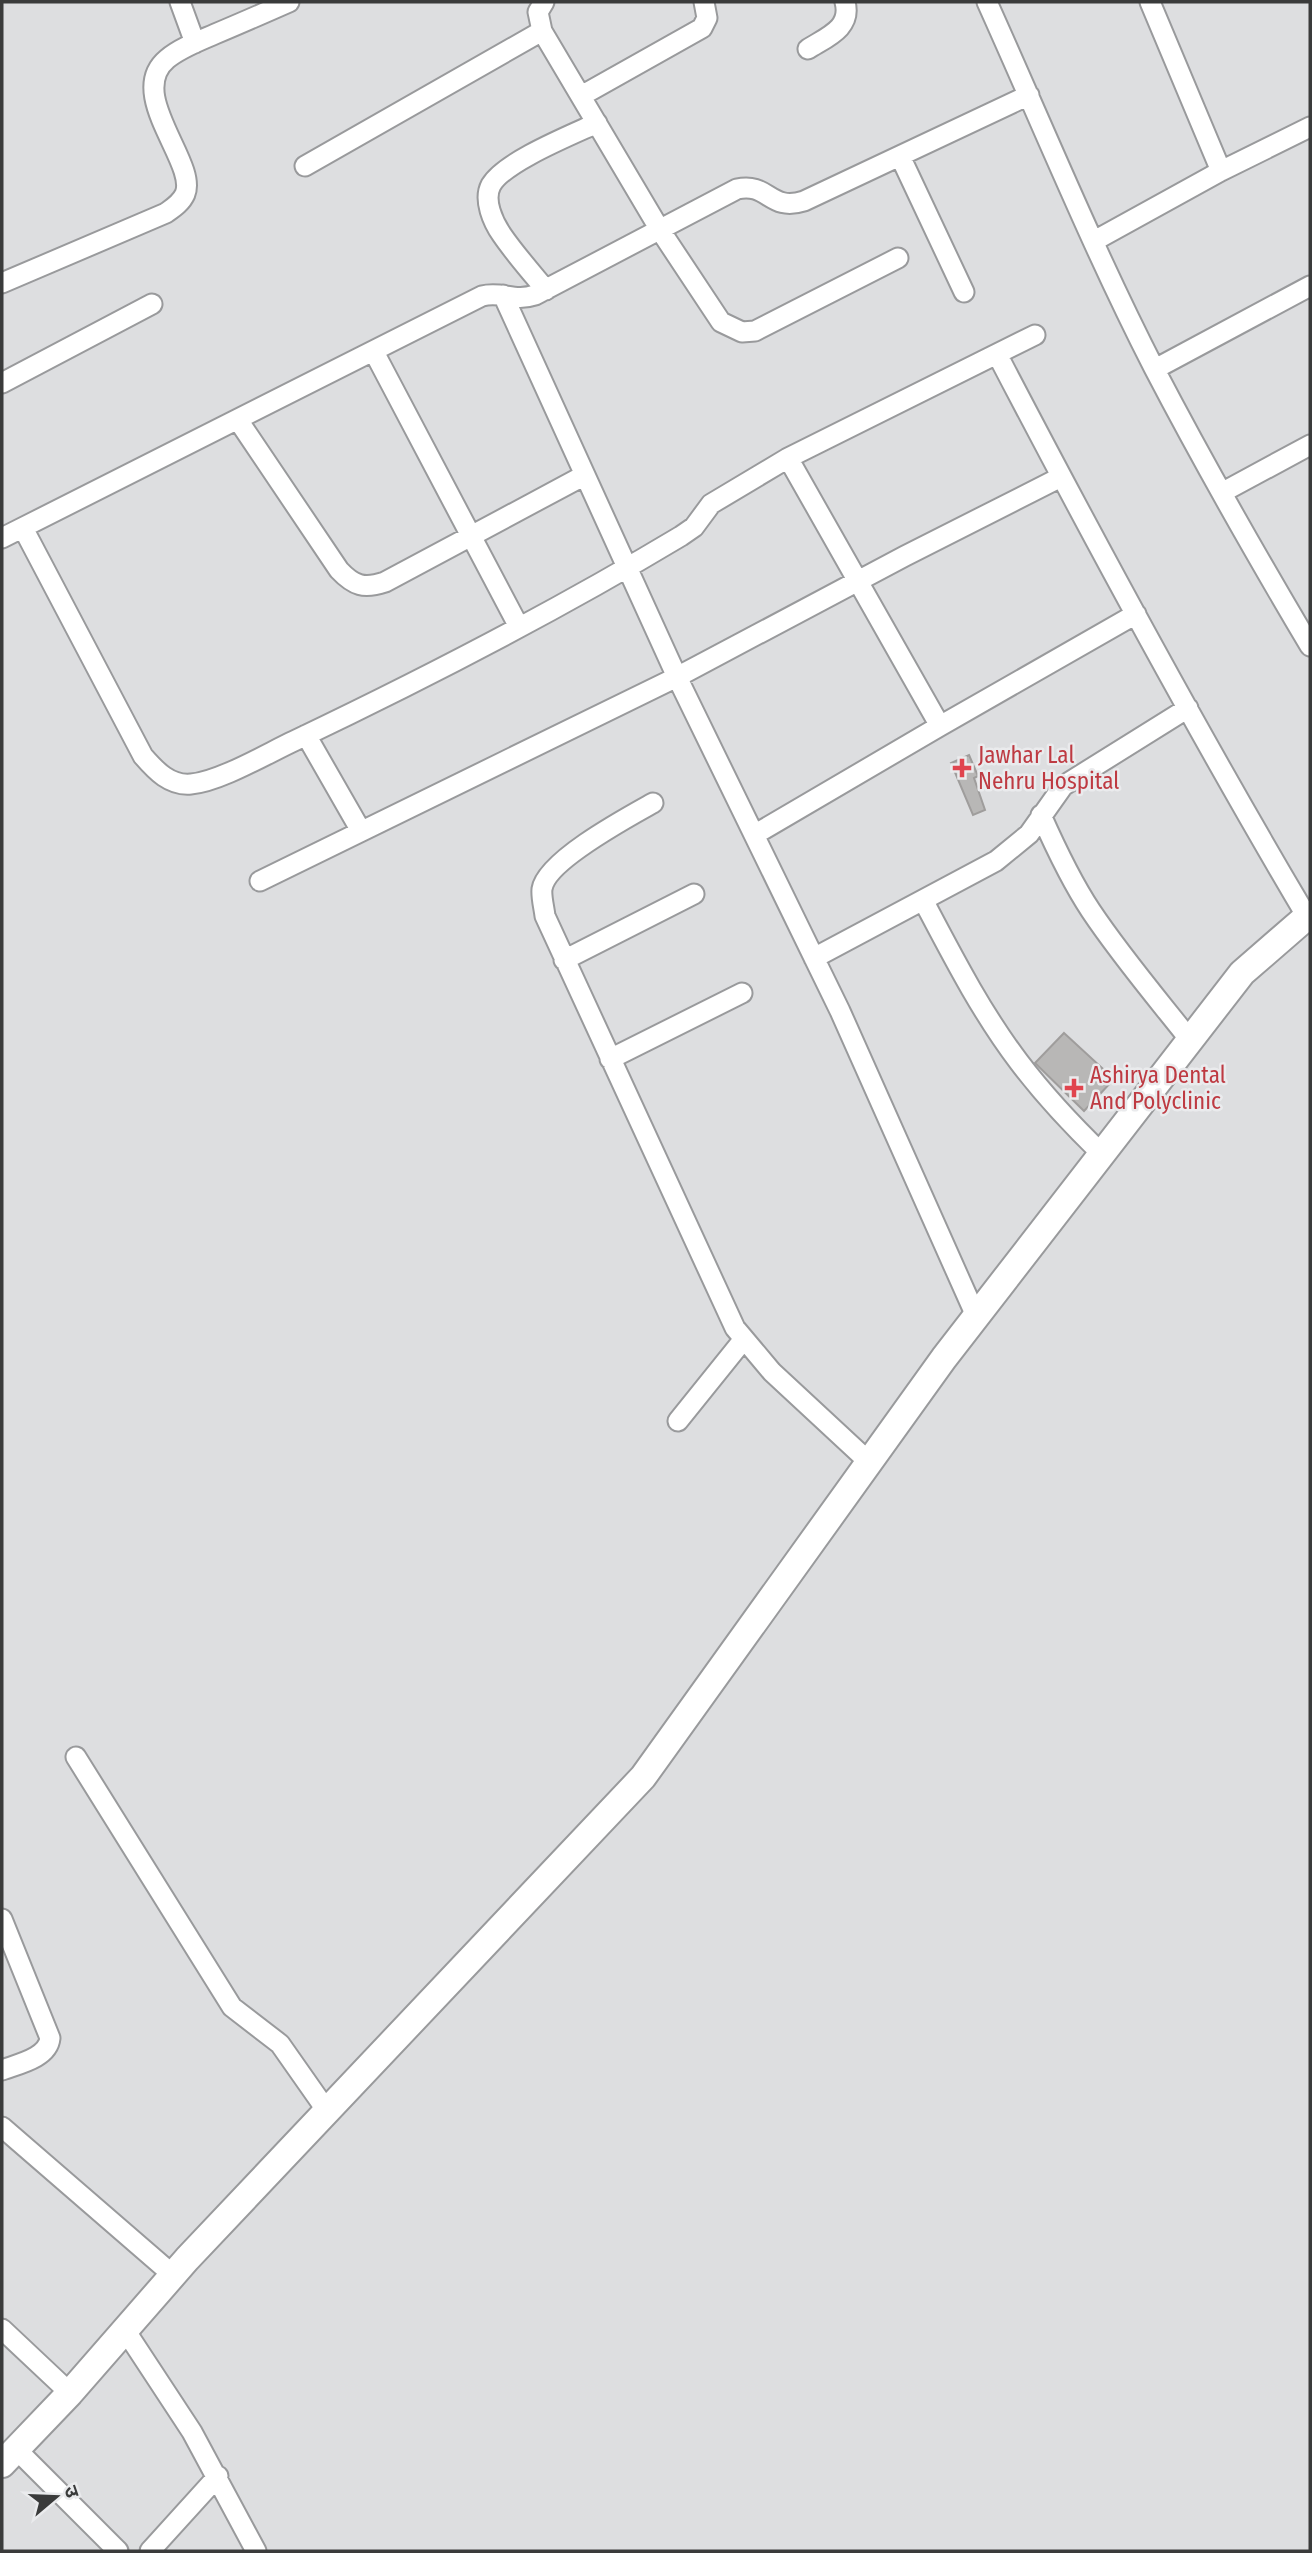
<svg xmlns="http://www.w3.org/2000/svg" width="1312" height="2553" viewBox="0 0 1312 2553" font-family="'Fira Sans Condensed','Noto Sans Devanagari',sans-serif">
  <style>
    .building { fill: #b8b7b6; stroke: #9f9d9c; stroke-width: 2 }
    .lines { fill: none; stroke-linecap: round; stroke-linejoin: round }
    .street-casing { stroke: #999a9c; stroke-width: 23 }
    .secondary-casing { stroke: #999a9c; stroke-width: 30 }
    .street { stroke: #fff; stroke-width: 19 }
    .secondary { stroke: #fff; stroke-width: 26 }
    .health-dot { fill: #e0444e; stroke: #eaebed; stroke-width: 2.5 }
    .labels { text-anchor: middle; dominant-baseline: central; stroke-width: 5; stroke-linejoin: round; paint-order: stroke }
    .health-label { font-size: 23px; fill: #be3a42; stroke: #eaebed; text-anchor: start }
  </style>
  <rect width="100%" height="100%" fill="#dddee0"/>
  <path class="building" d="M969,755l9,21 -4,2 11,32 -12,5 -22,-52z
    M1064,1033l50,46 -30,32 -49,-48z"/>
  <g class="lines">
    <g class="street-casing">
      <path id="street" d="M180,2l15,41
        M544,2l-6,10 4,19 118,199 61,92 21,10 13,-1 143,-73
        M987,2c55,122 106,247 167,366 49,94 102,187 156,278
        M1150,2l71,169
        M808,49c19,-12 44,-21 37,-47
        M581,96l121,-68 5,-10 -3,-16
        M900,156l64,136
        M305,166l237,-135
        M1094,241l127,-70 89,-44
        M2,283l164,-70c7,-5 15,-10 19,-19 13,-31 -60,-100 -18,-135 13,-11 32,-18 48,-25 24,-10 49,-21 74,-32
        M546,290c-15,-18 -31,-36 -44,-55 -9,-13 -19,-35 -11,-50 13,-23 80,-50 106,-62
        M503,295l174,382 163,334 136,305
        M374,352l145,275
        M997,354c99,190 201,379 310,563
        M1155,369l155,-83
        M2,383l150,-79
        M238,420l101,150c15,16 25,19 46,12l200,-107
        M788,458l152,268
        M1223,492l87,-47
        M23,528l120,228c13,15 27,30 48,28 28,-2 77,-31 103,-43 132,-63 262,-130 387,-205l13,-9 17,-23 77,-46 247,-123
        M2,538l480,-242c20,-5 32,6 53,-1l202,-106c32,-7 32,23 67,12l225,-106
        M306,735l55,96
        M653,803c-25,14 -107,58 -111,86 -1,8 2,18 3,27l190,412 37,44 97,90
        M1041,815c15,34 30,66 50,96 30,45 65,86 99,129
        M754,835l186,-109 196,-112
        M260,881l417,-204 228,-121 156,-79
        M923,900c29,55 58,112 96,162 25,33 53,63 83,92
        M814,958l182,-97 33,-27 34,-48 125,-78
        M564,960l130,-66
        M610,1059l132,-66
        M678,1421l66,-82
        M76,1757l156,250 48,37 47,67
        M2,1919l48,119c-2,20 -32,26 -48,32
        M2,2127l171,148
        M2,2329l68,64
        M125,2330l67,102 64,119
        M16,2449l102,102
        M150,2551l68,-75"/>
    </g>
    <g class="secondary-casing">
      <path id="secondary" d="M2,2464l68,-71 117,-134 456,-482 301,-419 298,-385 68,-59"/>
    </g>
    <use href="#street" class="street"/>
    <use href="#secondary" class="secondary"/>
  </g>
  <g class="health-dot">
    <path d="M958.5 757.5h7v7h7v7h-7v7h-7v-7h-7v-7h7z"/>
    <path d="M1070.5 1077.5h7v7h7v7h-7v7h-7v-7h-7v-7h7z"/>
  </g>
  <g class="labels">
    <g class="health-label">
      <text x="978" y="755">Jawhar Lal<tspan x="978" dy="26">Nehru Hospital</tspan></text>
      <text x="1090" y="1075">Ashirya Dental<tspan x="1090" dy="26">And Polyclinic</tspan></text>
    </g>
  </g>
  <rect width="1312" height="2553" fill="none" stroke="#3a3b3b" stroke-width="7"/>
  <g transform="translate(56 2497) rotate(71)" stroke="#eaebed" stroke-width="5" paint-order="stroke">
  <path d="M0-5L12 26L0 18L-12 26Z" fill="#3a3b3b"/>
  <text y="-10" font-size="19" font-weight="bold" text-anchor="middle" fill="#3a3b3b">उ</text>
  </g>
</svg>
